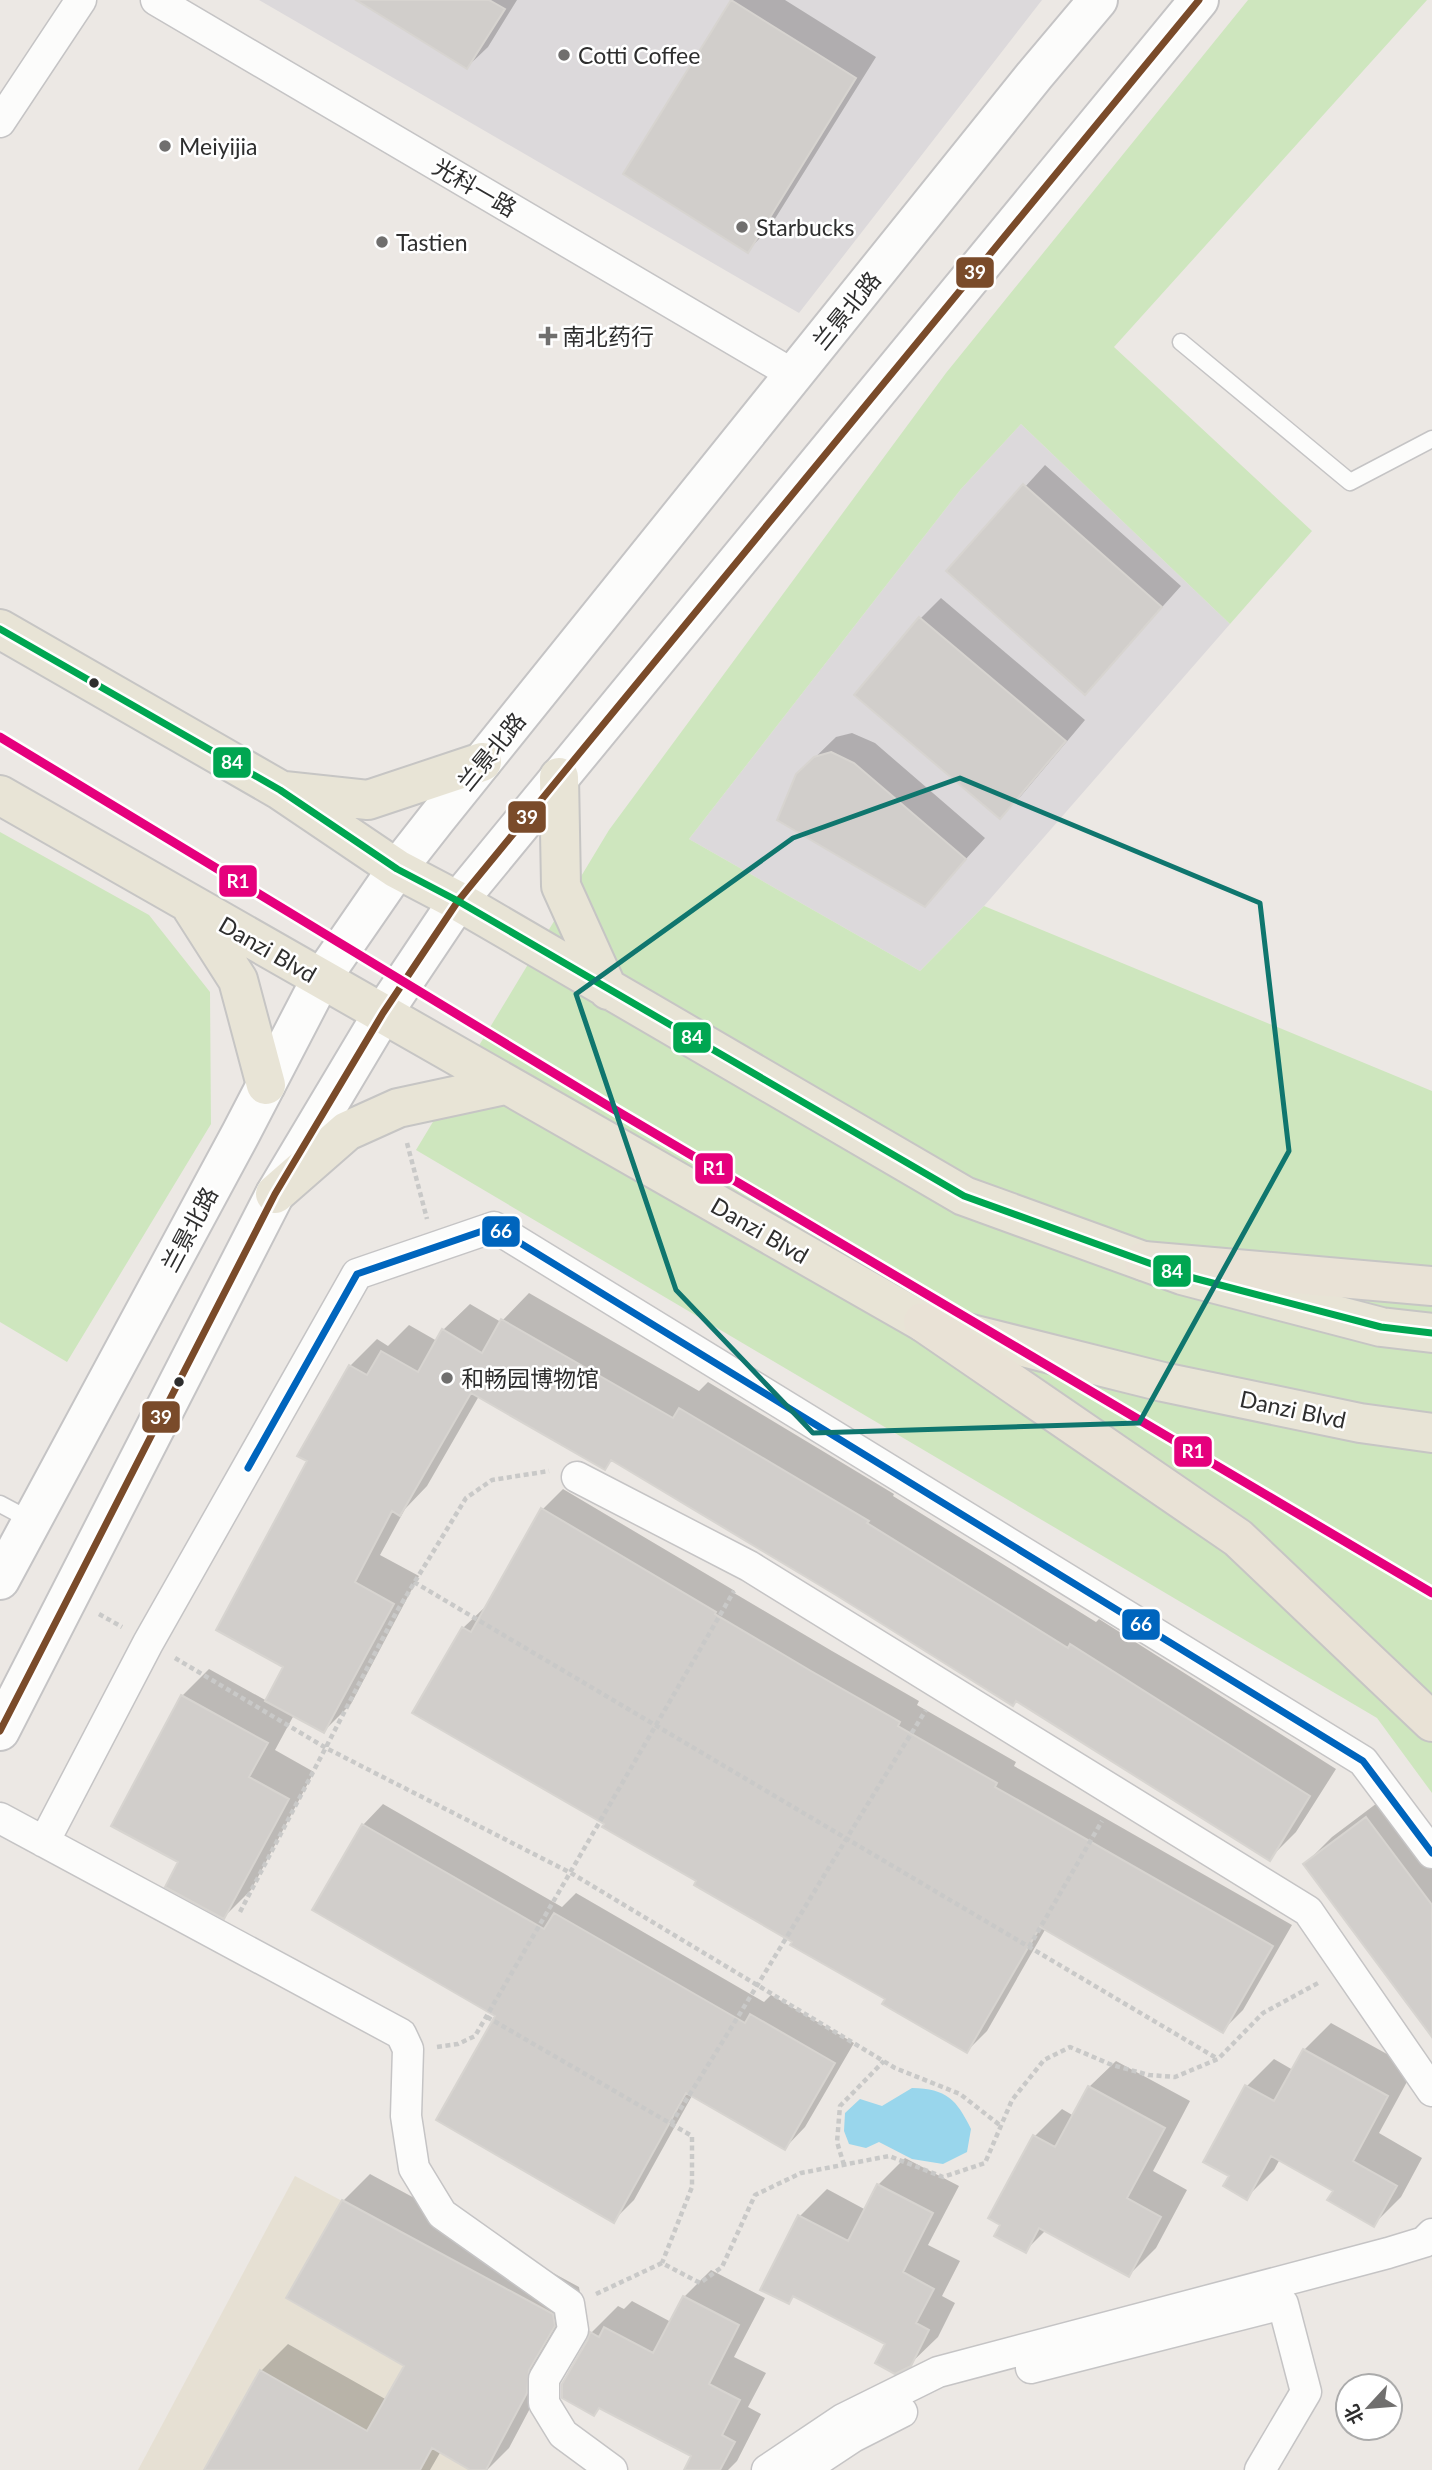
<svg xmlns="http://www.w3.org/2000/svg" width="1432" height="2470" viewBox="0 0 1432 2470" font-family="Lato,'Noto Sans SC',sans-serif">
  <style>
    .industrial { fill: #dcd9db }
    .education { fill: #e6e0d3 }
    .green { fill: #cee6be }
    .water { fill: #99d6ec }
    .shadow { fill: #0003 }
    .building { fill: #d1cecb; stroke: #d7d4d0; stroke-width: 2 }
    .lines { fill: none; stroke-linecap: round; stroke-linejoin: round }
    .service-casing { stroke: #c5c4c5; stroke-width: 19 }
    .minor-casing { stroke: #c5c4c5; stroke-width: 33 }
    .secondary-casing { stroke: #c5c4c5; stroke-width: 42 }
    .primary-casing { stroke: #c6c5c4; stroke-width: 42 }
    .trunk-casing { stroke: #c6c5c4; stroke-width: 42 }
    .path { stroke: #c9c9c8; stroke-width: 4.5; stroke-dasharray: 5 3.5; stroke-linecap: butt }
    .service { stroke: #fcfcfb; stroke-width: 16 }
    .minor { stroke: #fcfcfb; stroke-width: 30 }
    .secondary { stroke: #fcfcfb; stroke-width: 38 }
    .primary { stroke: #e8e4d6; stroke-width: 38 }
    .trunk { stroke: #e9e2d6; stroke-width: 38 }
    .bus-1-casing { stroke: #fff; stroke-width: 12 }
    .bus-2-casing { stroke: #fff; stroke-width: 12 }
    .bus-3-casing { stroke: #fff; stroke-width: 12 }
    .bus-1 { stroke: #7a4b2a; stroke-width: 7 }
    .bus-2 { stroke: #00a651; stroke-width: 7 }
    .bus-3 { stroke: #0065bd; stroke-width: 7 }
    .rail-1-casing { stroke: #fff; stroke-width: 14 }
    .rail-1 { stroke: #e5007d; stroke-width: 9 }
    .marked { fill: none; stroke: #0f766e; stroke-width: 5; stroke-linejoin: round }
    .poi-dot { fill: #706f6e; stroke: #fff; stroke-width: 2.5 }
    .bus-dot { fill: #2e2e2e; stroke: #fff; stroke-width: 2.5 }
    .labels { text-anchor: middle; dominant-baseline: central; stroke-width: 5; stroke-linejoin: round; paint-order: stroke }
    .poi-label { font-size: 23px; fill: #2e2e2e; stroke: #fff; text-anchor: start }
    .street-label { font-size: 23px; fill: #2e2e2e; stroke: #fff }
    .line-badge { stroke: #fff; stroke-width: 2.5 }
    .badge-label { font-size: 19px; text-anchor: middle; font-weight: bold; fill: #fff }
  </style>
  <rect width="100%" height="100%" fill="#ece8e4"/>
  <path class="industrial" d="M259,0h783l-243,313z
    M1021,424l209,200 -246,282 -64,65 -231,-132 272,-350z"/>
  <path class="education" d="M295,2176l270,143 -79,151h-348z"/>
  <path class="green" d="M1248,0h179l-313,347 198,184 -82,93 -209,-200 -60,65 -272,350 231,132 64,-65 448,185v702l-55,-75 -961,-568 193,-320 337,-457z
    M0,832l149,83 61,77 1,132 -144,238 -67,-40z"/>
  <path class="water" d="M912,2088c35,1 44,11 59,41l-4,23 -24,12 -31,-5 -33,-17 -13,6 -17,-4 -5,-13 1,-18 15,-14 22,7z"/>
  <path class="shadow" d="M359,0h158l-29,47 -21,20z
    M733,0h52l91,57 -108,173 -20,20 -122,-76z
    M1045,465l136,121 -96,107 -137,-122z
    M941,598l144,122 -64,76 -21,20 -144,-121 65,-77z
    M852,733l23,10 110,95 -61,67 -127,-130 39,-38z
    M529,1293l170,98 9,-9 186,112 -1,2 203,126 3,-3 237,150 -40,63 -27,27 -252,-160 -404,-240 -8,9 -126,-72 -52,90 -22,23 -25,46 39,21 -68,128 -27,27 -30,-16 -19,35 39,22 -63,118 -27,27 -44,-56 2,-165 27,-27 58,32 19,-35 23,-205 41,-95 27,-27 11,7 21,-21 28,16 6,-11 27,-26 31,18z
    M563,1489l172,102 -1,2 98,58 87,50 -2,4 99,57 -2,4 278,159 -49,85 -20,20 -177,-102 -59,103 -20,20 -269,-170 -235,-253 21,-20 2,1 56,-99z
    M1393,1791l39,52v191l-127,-170 27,-27z
    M383,1804l179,103 14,-14 188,109 7,-7 83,48 -49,84 -20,21 -92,-54 -59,106 -20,20 -117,-204 -134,-191z
    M1331,2023l83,46 -35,64 43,25 -21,39 -27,27 -39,-34 -55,-31 -6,11 -27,27 -16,-21 16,-90 27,-27 19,11 11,-20z
    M1116,2061l74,40 -37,70 34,19 -31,58 -27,27 -83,-45 -21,21 -22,-27 -12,-7 44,-81 27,-27 12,7 15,-29z
    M905,2158l54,28 -31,59 32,16 -18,35 13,7 -17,34 -28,27 -22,-21 -92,-48 -8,7 12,-86 27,-27 39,21 12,-25z
    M370,2174l209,113 2,11 -28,67 -44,83 -22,22h-13l-33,-19 -11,19h-224l55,-99 27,-27 99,56 19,-35 -63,-164z
    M711,2270l54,28 -31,59 32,16 -18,34 13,7 -24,47 -9,9h-42l7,-15 -92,-48 -7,7 -4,-74 1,-7 27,-27 6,3 8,-8 39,21 13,-25z"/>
  <path class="building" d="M356,0h133l16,9 -38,60z
    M731,0l125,78 -108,175 -125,-79z
    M1023,484l139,123 -77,88 -139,-124z
    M919,617l147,124 -66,78 -146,-124z
    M831,752l23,11 112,96 -41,48 -148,-87 19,-46 18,-17z
    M501,1319l172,99 6,-10 190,113 -2,2 201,125 2,-4 240,152 -40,65 -254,-160 -3,5 -177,-111 -225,-135 -6,10 -134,-77 -71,123 -8,-5 -37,71 39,22 -70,129 -59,-32 18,-34 -67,-37 91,-169 -10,-5 52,-91 18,10 14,-24 37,21 24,-43 40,24z
    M541,1508l175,104 -1,2 96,57 89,51 -2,4 99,57 -2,4 278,159 -50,87 -183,-106 -73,126 -85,-49 3,-5 -95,-54 2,-3 -98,-57 2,-4 -94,-54 2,-3 -192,-111 50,-86 9,5z
    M181,1695l87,48 -19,34 40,22 -65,120 -59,-32 13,-25 -67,-36z
    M1366,1817l66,88v132l-129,-173z
    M362,1824l182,105 10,-16 191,110 5,-9 85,49 -50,87 -99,-57 -72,130 -178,-103 59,-104 -183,-106z
    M1303,2049l85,47 -35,65 44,25 -23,41 -47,-27 6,-9 -62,-35 -24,44 -24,-14 6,-10 -26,-14 42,-77 29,16z
    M1088,2086l77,42 -38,70 34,19 -32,60 -90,-49 -13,25 -32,-17 6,-11 -12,-7 45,-83 22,12z
    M877,2184l56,29 -30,59 31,17 -18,34 13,7 -18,36 -16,8 -20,-11 10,-19 -92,-48 -4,8 -29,-14 38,-75 50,26z
    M342,2200l211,114 2,12 -26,44 -2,23 -41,77h-16l-38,-22 -12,22h-216l56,-100 107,61 37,-65 -118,-68z
    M683,2296l56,29 -30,59 31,16 -18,35 13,7 -15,28h-36l7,-14 -92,-48 -5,8 -32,-18v-14l26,-45 2,-7 9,5 5,-10 49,26z"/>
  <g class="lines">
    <g class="service-casing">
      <path id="service" d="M1181,342l169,140 82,-43
        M0,1504l32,17"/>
    </g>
    <g class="minor-casing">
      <path id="minor" d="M156,0l638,375
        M0,122l81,-122
        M577,1477l172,89 559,345 124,180
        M0,1818l401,216 7,15 -2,67 8,52 28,46 127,90 4,26 -29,49v24l19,31 49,36
        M44,1842l104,-199 209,-369 137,-47 869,534 69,92
        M1031,2368l252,-64 23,88 -46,78
        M767,2470l76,-51 95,-47 450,-119 36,-11 8,-8
        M803,2470l50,-33 49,-25"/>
    </g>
    <g class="secondary-casing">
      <path id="secondary" d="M0,1580l241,-447 80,-154 76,-110 40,-51 597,-742 64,-76
        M0,1731l275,-537 108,-181 75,-112 741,-901"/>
    </g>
    <g class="primary-casing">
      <path id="primary" d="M0,629l280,161 117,79 61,32 506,295 218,79 199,52 51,6
        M559,777l2,109 47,104
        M284,791l84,9 114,-38
        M0,795l923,527 240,60 197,41 72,10
        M192,908l46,72 28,105
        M275,1194l72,-63 51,-23 107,-23"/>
    </g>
    <g class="trunk-casing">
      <path id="trunk" d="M1144,1261l288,25
        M923,1322l315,216 194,184"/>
    </g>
    <path class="path" d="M407,1143l20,76
      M414,1582l804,477
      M99,1614l23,13
      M175,1658l151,90 245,125 324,195 65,26 41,32
      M240,1912l157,-301 69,-113 26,-18 57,-9
      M1029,1947l73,-126
      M487,2017l205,119v51l-30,76
      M437,2047l21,-3 17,-8 259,-445
      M671,2124c87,-137 169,-277 255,-414
      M844,2165l-7,-23 3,-36 44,-45
      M596,2294l66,-31 38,20 22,-16 33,-72 46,-22 88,-17 54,21 42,-14 27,-63 32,-40 26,-13 42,18 37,10 26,2 43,-18 45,-46 57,-31"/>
    <use href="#service" class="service"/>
    <use href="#minor" class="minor"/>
    <use href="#secondary" class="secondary"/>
    <use href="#primary" class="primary"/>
    <use href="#trunk" class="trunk"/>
    <g class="bus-1-casing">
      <path id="bus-1" d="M0,1731l275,-537 108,-181 75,-112 741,-901"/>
    </g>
    <g class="bus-2-casing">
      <path id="bus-2" d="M0,629l280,161 117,79 61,32 506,295 218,79 199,52 51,6"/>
    </g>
    <g class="bus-3-casing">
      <path id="bus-3" d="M248,1468l109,-194 137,-47 869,534 69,92"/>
    </g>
    <use href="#bus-1" class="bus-1"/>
    <use href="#bus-2" class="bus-2"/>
    <use href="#bus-3" class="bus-3"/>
    <g class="rail-1-casing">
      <path id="rail-1" d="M0,737l605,367 827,489"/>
    </g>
    <use href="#rail-1" class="rail-1"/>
  </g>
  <path class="marked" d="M960,778l300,125 29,248 -150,272 -326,10 -137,-143 -100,-296 217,-156z"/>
  <g class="poi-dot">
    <circle cx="564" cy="55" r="7"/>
    <circle cx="165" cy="146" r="7"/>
    <circle cx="742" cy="227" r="7"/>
    <circle cx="382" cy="242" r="7"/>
    <path d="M544.5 325.5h7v7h7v7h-7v7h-7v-7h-7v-7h7z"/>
    <circle cx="447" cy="1378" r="7"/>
  </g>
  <g class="bus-dot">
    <circle cx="94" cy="683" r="6"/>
    <circle cx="179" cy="1382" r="6"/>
  </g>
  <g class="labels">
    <g class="poi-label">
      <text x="578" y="55">Cotti Coffee</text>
      <text x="179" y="146">Meiyijia</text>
      <text x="756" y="227">Starbucks</text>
      <text x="396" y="242">Tastien</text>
      <text x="562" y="336">南北药行</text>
      <text x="461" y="1378">和畅园博物馆</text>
    </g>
    <g class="street-label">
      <text transform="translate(475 187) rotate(30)">光科一路</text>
      <text transform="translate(846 310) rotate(-51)">兰景北路</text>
      <text transform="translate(491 751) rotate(-51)">兰景北路</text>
      <text transform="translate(268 949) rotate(30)">Danzi Blvd</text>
      <text transform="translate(189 1229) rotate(-62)">兰景北路</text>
      <text transform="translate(760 1230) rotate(30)">Danzi Blvd</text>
      <text transform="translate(1293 1409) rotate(12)">Danzi Blvd</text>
    </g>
  </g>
  <g class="line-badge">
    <rect x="955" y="256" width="40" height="33" rx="7" fill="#7a4b2a"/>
    <rect x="212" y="746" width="40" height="33" rx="7" fill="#00a651"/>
    <rect x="507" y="800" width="40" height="34" rx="7" fill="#7a4b2a"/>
    <rect x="218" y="864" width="40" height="34" rx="7" fill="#e5007d"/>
    <rect x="672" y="1021" width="40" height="33" rx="7" fill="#00a651"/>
    <rect x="694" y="1152" width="40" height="33" rx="7" fill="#e5007d"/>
    <rect x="481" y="1215" width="40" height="33" rx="7" fill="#0065bd"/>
    <rect x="1152" y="1254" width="40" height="34" rx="7" fill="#00a651"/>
    <rect x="141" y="1400" width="40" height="34" rx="7" fill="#7a4b2a"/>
    <rect x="1173" y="1435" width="40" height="33" rx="7" fill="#e5007d"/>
    <rect x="1121" y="1608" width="40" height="33" rx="7" fill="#0065bd"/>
  </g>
  <g class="badge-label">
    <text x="975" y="279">39</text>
    <text x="232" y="769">84</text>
    <text x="527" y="824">39</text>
    <text x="238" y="888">R1</text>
    <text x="692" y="1044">84</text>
    <text x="714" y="1175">R1</text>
    <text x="501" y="1238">66</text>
    <text x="1172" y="1278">84</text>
    <text x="161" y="1424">39</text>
    <text x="1193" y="1458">R1</text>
    <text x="1141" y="1631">66</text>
  </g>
  <g transform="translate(1369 2407) rotate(244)"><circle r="33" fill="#ffffff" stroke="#ababab" stroke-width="2"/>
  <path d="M0-5L12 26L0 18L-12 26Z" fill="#706f6e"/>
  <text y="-10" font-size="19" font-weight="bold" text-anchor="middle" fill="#2e2e2e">北</text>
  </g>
</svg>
